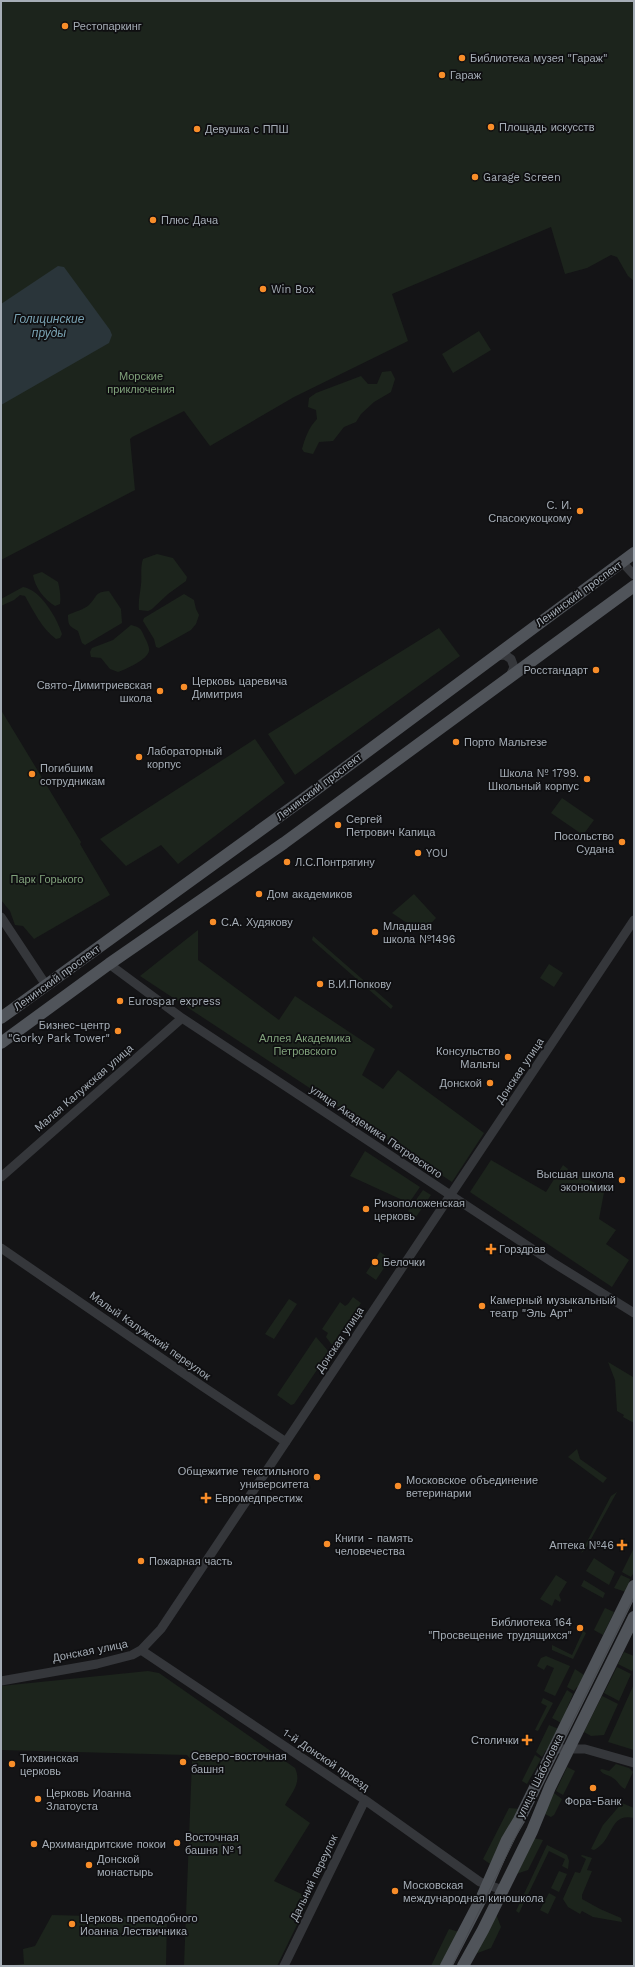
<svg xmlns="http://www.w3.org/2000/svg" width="635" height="1967" viewBox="0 0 635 1967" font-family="'Work Sans',sans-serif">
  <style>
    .green { fill: #1c241c }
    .water { fill: #2a353a }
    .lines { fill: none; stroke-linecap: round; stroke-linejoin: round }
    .minor { stroke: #35373b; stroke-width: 9 }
    .major { stroke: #50545a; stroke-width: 12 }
    .tram { stroke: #484b50; stroke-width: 1 }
    .poi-dot { fill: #f88d29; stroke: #0f0f11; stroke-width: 1.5 }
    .labels { text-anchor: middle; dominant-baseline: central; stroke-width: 3.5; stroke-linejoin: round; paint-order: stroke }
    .poi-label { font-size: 11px; fill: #a5adb6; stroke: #0f0f11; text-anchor: start }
    .park-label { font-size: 11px; fill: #80a27b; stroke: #0f0f11 }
    .street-label { font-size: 11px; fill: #a5adb6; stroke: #0f0f11 }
    .water-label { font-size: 12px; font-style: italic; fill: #7aa3b3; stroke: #0f0f11 }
  </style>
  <rect width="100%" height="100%" fill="#141416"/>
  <path class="green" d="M1,1h633v280l-6,-5 -11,-19 -6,-2 -24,13 -22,6 -14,-47 -159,67 16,47 -114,56 -84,49 -26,-35 -52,26 -2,2 5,51 -134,70z
    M479,331l12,19 -38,23 -11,-19z
    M391,371l4,8 -4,13 -17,10 -13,12 -5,8 -12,5 -11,14 -14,1 -6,12 -9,-2 -2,-3c3,-11 7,-22 15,-30l-1,-9 -8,-3 1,-9 7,-5 45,-17 7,8h9l5,-12z
    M157,554l16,4 14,19 -1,4 -18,13 -16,15 -4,2 -9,-1c-1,-9 1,-16 2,-25 1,-9 -1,-17 2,-26z
    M42,572l16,10c2,8 3,15 2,22l-5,2c-10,-6 -20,-18 -22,-31z
    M23,587c18,3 34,31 39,47l-2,4 -4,1c-14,-10 -23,-29 -31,-43l-5,-1 -6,5 -13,6v-7z
    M109,591l12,18 1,14 -37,22 -3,-2 -4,-12c-9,-5 -10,-6 -10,-16 6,-3 17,-6 21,-10 9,-9 5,-13 20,-14z
    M184,594l10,6 2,9 3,6 -3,9 -5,6 -32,18 -3,-1 -2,-8 -11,-18 1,-3z
    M131,625c8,2 10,3 13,11 2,4 6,11 5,15 -1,8 -24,19 -31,21l-8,-3 -9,-11 -10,-1 -1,-5 2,-4 21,-8z
    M439,628l21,28 -165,119 -27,-41z
    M1,710l80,132 -1,2 30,51 -76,44 -11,-13 -8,-1 -5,-14 -9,-11z
    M255,739l30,44 -107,81 -17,-19 -35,21 -26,-27z
    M562,798l32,22 -11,15 -32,-22z
    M414,894l22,24 -14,15 -30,-20z
    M198,930v30l81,60 16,-24 80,53 -13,26 21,14 15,-19 86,63 -32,49 -312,-206z
    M313,936l80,70 -2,3 -79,-69z
    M549,964l14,9 -9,14 -14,-9z
    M365,1151l55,36 -11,16 -59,-27z
    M491,1160l55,32 17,-27 5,4 -1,2 38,16 -6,32 17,11 -10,14 23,16 -17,27 -142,-95z
    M423,1190l8,5 -15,22 -8,-6z
    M380,1252l10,7 -14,21 -10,-7z
    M353,1297l8,6 -29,42 -6,-8 2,-4 -6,-4 18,-27 5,4 3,-2z
    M289,1299l8,5 -23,35 -9,-5z
    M316,1337l13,15 -35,52 -3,1 -14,-10z
    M608,1362l25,15 1,46 -11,-6 1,-2 -7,-4 -2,-31z
    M577,1449l3,10 27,19 -4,5 -35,-26z
    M617,1492l-32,58 -4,3 30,-57z
    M634,1548v24l-3,5 -9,-5z
    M594,1558l21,14 -6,13 -23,-14z
    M556,1575l11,7 -8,13 2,5 -1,2 -5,-3 -3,7 -12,-7z
    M621,1575l9,4 -1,4 2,4 -5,5 -12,-4z
    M584,1580l21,13 -2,5 -22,-12z
    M605,1608l9,4 -11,23 -9,-5z
    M583,1631l3,2 -13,26 -21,-9v-5l20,10z
    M624,1652l10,4v11l-2,4 -14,-7z
    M546,1656l24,10 -15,30 -11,-5 10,-23 -7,-3 -3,5 -7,-4 4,-8z
    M617,1667l14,7 -12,27 -15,-8z
    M575,1669l9,6 -2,12h-5l-3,4 -7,-4z
    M148,1671l11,2 136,95c7,15 -3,24 -10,37l25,18 -36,58 36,17 -33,68h-93l8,-205 -5,-6 -186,-5v-64z
    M634,1684v66l-26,-8z
    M567,1690l6,4 -6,14 2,4 -6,12 -11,-6z
    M602,1696l16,8 -14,31 -13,1 -7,-4z
    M543,1698l10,5 -15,28 -3,-1 12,-24 -6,-3z
    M549,1725l12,5 -10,20h-5l-4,7 -6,-5z
    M535,1755l6,4 -14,25 -5,-3z
    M616,1764l13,4 4,4 -8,17c-6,-3 -6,-7 -12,-11 -5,-4 -9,-2 -13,-8l2,-1 7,2z
    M567,1767l8,4 -12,24 -7,-4z
    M554,1793l8,6 -8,16 -3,2 -8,-4z
    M622,1803l12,5v10c-25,-6 -20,22 -40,32l-3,-1 12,-24z
    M509,1808l12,1 -31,55 -7,-5z
    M533,1838l10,2 -15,30 -15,5z
    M547,1845l20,10 2,6 -1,8 -6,-3 3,-7 -16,-8 -30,62 -3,-2z
    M582,1855l10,3 -5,12 5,1 -10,24v4l18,10 21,9 1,4 -29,-5 -11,-6 -2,3 -12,-7 -5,-8 12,-27 5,1 6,-14 -5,-3z
    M559,1871l8,3 -8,18 -8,-4z
    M549,1893l7,4 -8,17 -8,-4z
    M496,1914l5,13 -10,21 -16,6z
    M52,1915l115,3 -1,48h-163l21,-2 -1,-15 12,-3z
    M449,1929l10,3 -18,34h-10z"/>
  <path class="water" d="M58,266l6,1 46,63 2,5 -3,8 -108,62v-101z"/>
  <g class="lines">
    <path class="minor" d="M622,562l12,13
      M495,656l10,-1 6,4 3,8 -4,9
      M1,917l45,68
      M109,964l73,54 370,244 82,51
      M1,1177l181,-159
      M1,1248l201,138 84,56
      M141,1650l224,150 115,82 17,6
      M1,1681l96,-17 35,-9 9,-5 20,-21 473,-709
      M554,1749h31l49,14
      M284,1966l81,-166"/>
    <path class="major" d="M1,1018l301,-218 332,-247
      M1,1043l108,-79 175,-121 350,-257
      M446,1966l36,-69 25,-57 12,-20 115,-234
      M463,1966l20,-36 49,-99 18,-44 84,-170"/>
    <path class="tram" d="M452,1966l182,-369"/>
  </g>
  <g class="poi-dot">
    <circle cx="65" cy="26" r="4"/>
    <circle cx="462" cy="58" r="4"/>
    <circle cx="442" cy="75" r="4"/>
    <circle cx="491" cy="127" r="4"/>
    <circle cx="197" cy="129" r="4"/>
    <circle cx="475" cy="177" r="4"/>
    <circle cx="153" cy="220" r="4"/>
    <circle cx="263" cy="289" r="4"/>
    <circle cx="580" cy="511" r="4"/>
    <circle cx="596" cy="670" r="4"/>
    <circle cx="184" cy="687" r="4"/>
    <circle cx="160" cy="691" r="4"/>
    <circle cx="456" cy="742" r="4"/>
    <circle cx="139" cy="757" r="4"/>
    <circle cx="32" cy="774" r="4"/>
    <circle cx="587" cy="779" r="4"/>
    <circle cx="338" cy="825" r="4"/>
    <circle cx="622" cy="842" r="4"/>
    <circle cx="418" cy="853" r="4"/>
    <circle cx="287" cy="862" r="4"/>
    <circle cx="259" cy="894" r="4"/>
    <circle cx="213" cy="922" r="4"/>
    <circle cx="375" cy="932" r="4"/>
    <circle cx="320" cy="984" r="4"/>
    <circle cx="120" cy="1001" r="4"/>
    <circle cx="118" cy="1031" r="4"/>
    <circle cx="508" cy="1057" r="4"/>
    <circle cx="490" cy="1083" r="4"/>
    <circle cx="622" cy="1180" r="4"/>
    <circle cx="366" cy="1209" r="4"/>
    <path d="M489 1243h4v4h4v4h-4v4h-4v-4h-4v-4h4z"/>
    <circle cx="375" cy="1262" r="4"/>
    <circle cx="482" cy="1306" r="4"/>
    <circle cx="317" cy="1477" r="4"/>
    <circle cx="398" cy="1486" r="4"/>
    <path d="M204 1492h4v4h4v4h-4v4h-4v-4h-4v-4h4z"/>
    <circle cx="327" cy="1544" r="4"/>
    <path d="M620 1539h4v4h4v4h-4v4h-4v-4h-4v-4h4z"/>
    <circle cx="141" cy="1561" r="4"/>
    <circle cx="580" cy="1628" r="4"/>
    <path d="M525 1734h4v4h4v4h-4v4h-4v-4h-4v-4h4z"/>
    <circle cx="183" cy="1762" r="4"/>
    <circle cx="12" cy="1764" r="4"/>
    <circle cx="593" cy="1788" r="4"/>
    <circle cx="38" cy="1799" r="4"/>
    <circle cx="177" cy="1843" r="4"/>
    <circle cx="34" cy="1844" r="4"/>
    <circle cx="89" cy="1865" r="4"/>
    <circle cx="395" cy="1891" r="4"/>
    <circle cx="72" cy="1924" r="4"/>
  </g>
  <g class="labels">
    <g class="poi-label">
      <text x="73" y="26">Рестопаркинг</text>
      <text x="470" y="58">Библиотека музея "Гараж"</text>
      <text x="450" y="75">Гараж</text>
      <text x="499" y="127">Площадь искусств</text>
      <text x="205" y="129">Девушка с ППШ</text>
      <text x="483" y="177">Garage Screen</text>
      <text x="161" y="220">Плюс Дача</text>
      <text x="271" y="289">Win Box</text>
      <text x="572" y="505" text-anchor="end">С. И.<tspan x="572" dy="13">Спасокукоцкому</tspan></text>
      <text x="588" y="670" text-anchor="end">Росстандарт</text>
      <text x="192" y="681">Церковь царевича<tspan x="192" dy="13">Димитрия</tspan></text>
      <text x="152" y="685" text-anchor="end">Свято-Димитриевская<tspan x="152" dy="13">школа</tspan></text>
      <text x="464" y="742">Порто Мальтезе</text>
      <text x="147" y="751">Лабораторный<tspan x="147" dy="13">корпус</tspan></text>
      <text x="40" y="768">Погибшим<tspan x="40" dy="13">сотрудникам</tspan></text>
      <text x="579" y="773" text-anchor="end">Школа № 1799.<tspan x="579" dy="13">Школьный корпус</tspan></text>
      <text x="346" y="819">Сергей<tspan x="346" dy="13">Петрович Капица</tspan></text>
      <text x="614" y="836" text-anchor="end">Посольство<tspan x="614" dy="13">Судана</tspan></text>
      <text x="426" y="853">YOU</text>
      <text x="295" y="862">Л.С.Понтрягину</text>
      <text x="267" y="894">Дом академиков</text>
      <text x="221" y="922">С.А. Худякову</text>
      <text x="383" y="926">Младшая<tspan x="383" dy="13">школа №1496</tspan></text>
      <text x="328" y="984">В.И.Попкову</text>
      <text x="128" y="1001">Eurospar express</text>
      <text x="110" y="1025" text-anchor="end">Бизнес-центр<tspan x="110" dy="13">"Gorky Park Tower"</tspan></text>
      <text x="500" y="1051" text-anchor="end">Консульство<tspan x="500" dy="13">Мальты</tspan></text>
      <text x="482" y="1083" text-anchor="end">Донской</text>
      <text x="614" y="1174" text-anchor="end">Высшая школа<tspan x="614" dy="13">экономики</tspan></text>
      <text x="374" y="1203">Ризоположенская<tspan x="374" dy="13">церковь</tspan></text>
      <text x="499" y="1249">Горздрав</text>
      <text x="383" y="1262">Белочки</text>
      <text x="490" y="1300">Камерный музыкальный<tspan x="490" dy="13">театр "Эль Арт"</tspan></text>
      <text x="309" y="1471" text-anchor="end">Общежитие текстильного<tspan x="309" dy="13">университета</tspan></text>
      <text x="406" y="1480">Московское объединение<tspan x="406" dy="13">ветеринарии</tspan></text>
      <text x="215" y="1498">Евромедпрестиж</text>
      <text x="335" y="1538">Книги - память<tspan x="335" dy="13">человечества</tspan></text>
      <text x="614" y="1545" text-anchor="end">Аптека №46</text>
      <text x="149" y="1561">Пожарная часть</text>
      <text x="572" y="1622" text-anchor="end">Библиотека 164<tspan x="572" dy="13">"Просвещение трудящихся"</tspan></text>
      <text x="519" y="1740" text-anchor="end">Столички</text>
      <text x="191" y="1756">Северо-восточная<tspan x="191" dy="13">башня</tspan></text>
      <text x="20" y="1758">Тихвинская<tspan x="20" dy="13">церковь</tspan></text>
      <text x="46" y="1793">Церковь Иоанна<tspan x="46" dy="13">Златоуста</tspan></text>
      <text x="593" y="1801" text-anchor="middle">Фора-Банк</text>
      <text x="185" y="1837">Восточная<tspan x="185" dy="13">башня № 1</tspan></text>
      <text x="42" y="1844">Архимандритские покои</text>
      <text x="97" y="1859">Донской<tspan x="97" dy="13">монастырь</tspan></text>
      <text x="403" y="1885">Московская<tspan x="403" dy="13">международная киношкола</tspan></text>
      <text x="80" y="1918">Церковь преподобного<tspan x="80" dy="13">Иоанна Лествичника</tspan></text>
    </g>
    <g class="park-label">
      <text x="141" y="376">Морские<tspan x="141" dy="13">приключения</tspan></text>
      <text x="47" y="879">Парк Горького</text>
      <text x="305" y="1038">Аллея Академика<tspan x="305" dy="13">Петровского</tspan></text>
    </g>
    <g class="street-label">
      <text transform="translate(579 594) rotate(-36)">Ленинский проспект</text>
      <text transform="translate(319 787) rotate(-37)">Ленинский проспект</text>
      <text transform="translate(57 978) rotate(-36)">Ленинский проспект</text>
      <text transform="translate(520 1071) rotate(-56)">Донская улица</text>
      <text transform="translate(84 1088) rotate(-41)">Малая Калужская улица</text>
      <text transform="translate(376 1132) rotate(34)">улица Академика Петровского</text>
      <text transform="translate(150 1336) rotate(35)">Малый Калужский переулок</text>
      <text transform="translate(340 1340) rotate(-56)">Донская улица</text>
      <text transform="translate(90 1651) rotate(-11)">Донская улица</text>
      <text transform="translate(326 1760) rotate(34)">1-й Донской проезд</text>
      <text transform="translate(540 1776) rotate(-64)">улица Шаболовка</text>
      <text transform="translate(314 1878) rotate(-64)">Дальний переулок</text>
    </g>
    <g class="water-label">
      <text x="49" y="319">Голицинские<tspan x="49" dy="14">пруды</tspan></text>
    </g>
  </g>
  <rect width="635" height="1967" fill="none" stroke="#a5adb6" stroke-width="4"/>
</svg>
